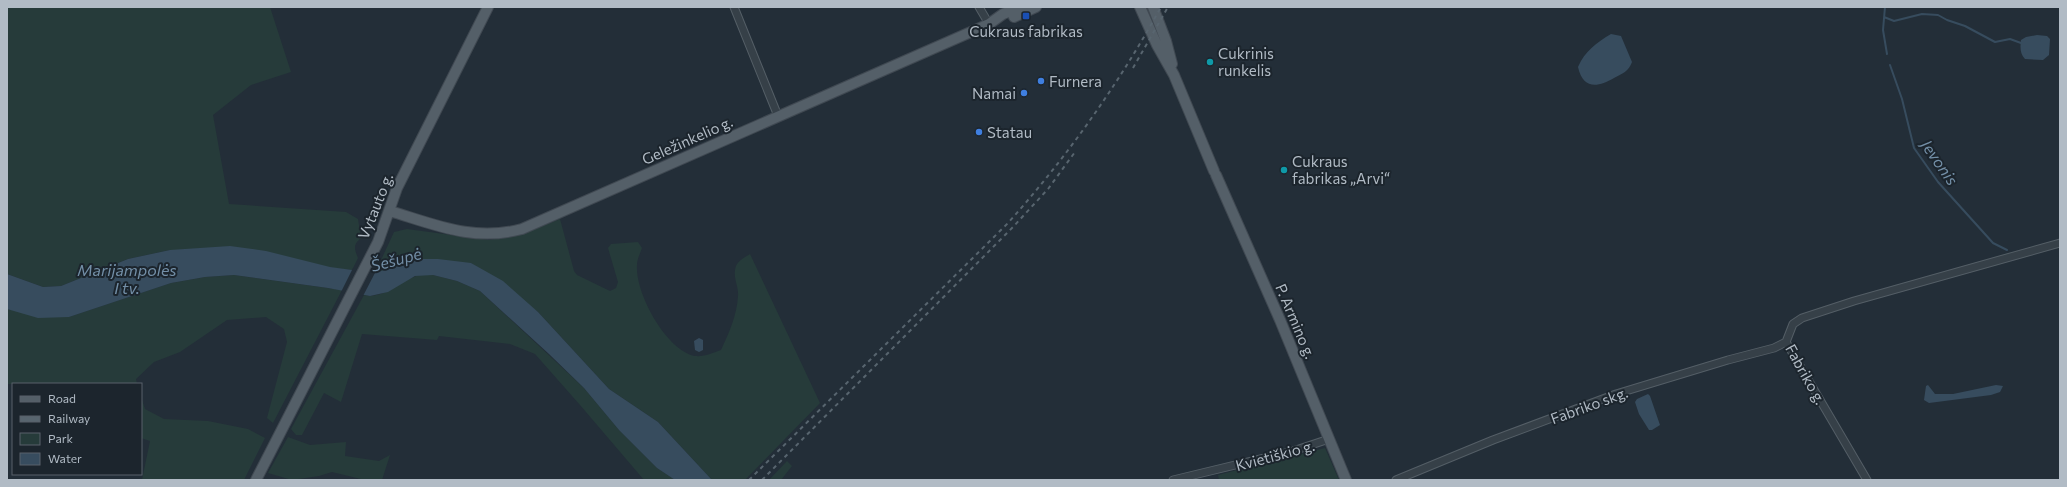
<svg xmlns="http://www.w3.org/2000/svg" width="2067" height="487" viewBox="0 0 2067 487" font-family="Commissioner,sans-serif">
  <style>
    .green { fill: #263b3a }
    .water { fill: #374c5e }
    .pier { fill: #232e38 }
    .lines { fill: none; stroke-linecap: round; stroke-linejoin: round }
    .stream { stroke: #374c5e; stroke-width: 2 }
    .minor-casing { stroke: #545e66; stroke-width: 9 }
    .primary-casing { stroke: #404952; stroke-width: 12 }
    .minor { stroke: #364048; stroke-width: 7 }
    .primary { stroke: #545f68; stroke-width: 10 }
    .rail { stroke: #58656f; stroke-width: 2; stroke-dasharray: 4 4; stroke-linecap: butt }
    .transit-dot { fill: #1a4fb4; stroke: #1c252d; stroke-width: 1.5 }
    .culture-dot { fill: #0f9aa8; stroke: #1c252d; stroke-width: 1.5 }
    .shop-dot { fill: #3f7fe0; stroke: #1c252d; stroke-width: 1.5 }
    .labels { text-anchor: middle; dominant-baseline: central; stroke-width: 4; stroke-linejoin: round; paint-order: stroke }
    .poi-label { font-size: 15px; fill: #b1bbc5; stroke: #1c252d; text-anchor: start }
    .street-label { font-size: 15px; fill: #b1bbc5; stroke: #1c252d }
    .water-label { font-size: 16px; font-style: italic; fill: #738fa7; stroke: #1c252d }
  </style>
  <rect width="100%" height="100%" fill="#232e38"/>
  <path class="green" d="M7,7h263l21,65 -40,13 -38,30 16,89 117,8 12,7 3,19c-8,7 -7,10 -3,20l-6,12 -182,-20 -42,9 -67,27 -18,1 -36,-13z
    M560,219l14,52 3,4 33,16 6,-3 2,-6 -10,-34 3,-4 27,-2 4,6c-2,6 -5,11 -5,17 -2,28 29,85 58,91 9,1 18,-3 26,-6 8,-17 16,-35 17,-54 1,-10 -6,-19 -2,-30 2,-5 9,-9 14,-12l70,149 -75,77h-33l-54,-58 -49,-33 -71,-77 -67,-49 -96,10 19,-41 13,-3 82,11 34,-6z
    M234,275l108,15 -69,133 -6,-5 20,-76 -3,-13 -18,-12 -39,3 -47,32 -26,10 -18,17 1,5h-130v-75l62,8 102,-34 34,-6z
    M433,275l24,6 23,10 104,97 35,42 38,38 18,12h-31l-64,-75 -45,-51 -25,-10 -71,-8 -2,4 -75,-6 -21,68 -17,-9 -22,42h-6l-5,-6 73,-134c21,4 32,-12 50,-18 5,-3 13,-2 19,-2z
    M141,397l4,12 19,10 44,2 40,8 17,9 -21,42h-102l8,-39 -9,-3z
    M288,437l22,8 36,-3 -1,14 34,5 11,-6 -8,25h-17l-33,-8 -13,4 -27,4 -24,-7z
    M1325,448l14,32h-120l-1,-5z
    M787,461l5,5 -11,14h-12z"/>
  <path class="water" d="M1611,34l10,2 11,26c-3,9 -10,12 -18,16 -17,10 -31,11 -36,-11 7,-16 18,-24 33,-33z
    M2037,35l10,1 3,3 -1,16 -6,5 -18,-1c-5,-5 -5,-12 -4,-19l5,-3z
    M230,246l36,5 64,16 45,6 41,-14h22l33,4 32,18 35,31 71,77 49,33 54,58h-37l-18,-12 -38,-38 -35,-42 -35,-34 -69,-63 -23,-10 -24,-6 -18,1 -27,16 -18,4 -42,-8 -94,-13 -29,2 -34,6 -102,34 -31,1 -31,-9v-35l36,13 18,-1 67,-27 42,-9z
    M699,338l4,2v10l-4,2 -4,-2 -1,-9z
    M1928,385l7,9h18l43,-9 7,1 -3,6 -9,3 -62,8 -5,-3 2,-14z
    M1648,394l2,2 10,29 -8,5h-3l-10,-16 -4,-12 2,-3z"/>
  <path class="pier" d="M353,268l23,3 -13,25 -22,-4z"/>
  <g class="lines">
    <path class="stream" d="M1885,7l-2,23 4,24
      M1884,17l10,4 28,-7 16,1 9,5 18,6 30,16 15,-3 11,4
      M1890,65l12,34 12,49 24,34 55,61 14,7"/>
    <g class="minor-casing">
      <path id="minor" d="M734,7l44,109
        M979,7l10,17
        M1173,480l120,-29 36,-12
        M1396,480l97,-40 123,-46 112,-34 46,-12 12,-6
        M1867,480l-81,-138 7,-18 9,-6 52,-17 206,-58"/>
    </g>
    <g class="primary-casing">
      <path id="primary" d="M1140,7l17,38 17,30 40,96
        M1153,7l13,34 6,23
        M1014,17l22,-10
        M1216,175l64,145 66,160
        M390,211c46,14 84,31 132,18l467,-205 14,-10 18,-7
        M256,480l122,-238 19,-54 91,-181"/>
    </g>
    <use href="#minor" class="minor"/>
    <use href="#primary" class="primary"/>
    <path class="rail" d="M1133,68l35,-61
      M749,480l259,-257c59,-66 110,-138 153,-216
      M762,480l251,-253 35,-38 27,-37"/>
  </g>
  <rect class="transit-dot" x="1022" y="12" width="8" height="8" rx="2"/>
  <g class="culture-dot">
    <circle cx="1210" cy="62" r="4"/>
    <circle cx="1284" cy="170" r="4"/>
  </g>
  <g class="shop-dot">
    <circle cx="1041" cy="81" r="4"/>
    <circle cx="1024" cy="93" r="4"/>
    <circle cx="979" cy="132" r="4"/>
  </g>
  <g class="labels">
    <g class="poi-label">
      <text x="1026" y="31" text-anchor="middle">Cukraus fabrikas</text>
      <text x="1218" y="53">Cukrinis<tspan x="1218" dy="17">runkelis</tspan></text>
      <text x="1049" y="81">Furnera</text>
      <text x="1016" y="93" text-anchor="end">Namai</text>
      <text x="987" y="132">Statau</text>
      <text x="1292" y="161">Cukraus<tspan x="1292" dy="17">fabrikas „Arvi“</tspan></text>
    </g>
    <g class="street-label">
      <text transform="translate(687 140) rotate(-24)">Geležinkelio g.</text>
      <text transform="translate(375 206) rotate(-68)">Vytauto g.</text>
      <text transform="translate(1296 321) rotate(67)">P. Armino g.</text>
      <text transform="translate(1806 374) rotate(61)">Fabriko g.</text>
      <text transform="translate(1589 405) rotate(-20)">Fabriko skg.</text>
      <text transform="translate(1275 455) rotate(-15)">Kvietiškio g.</text>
    </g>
    <g class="water-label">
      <text transform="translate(1940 162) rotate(55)">Jevonis</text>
      <text transform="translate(396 259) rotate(-15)">Šešupė</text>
      <text x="127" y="269">Marijampolės<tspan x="127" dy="18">I tv.</tspan></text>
    </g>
  </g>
  <rect width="2067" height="487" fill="none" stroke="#b1bbc5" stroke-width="16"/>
  <rect x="12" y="383" width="130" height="92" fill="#1c252d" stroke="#58616a"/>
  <rect x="20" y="396" width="20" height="6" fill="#545f68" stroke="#58616a"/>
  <text x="48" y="403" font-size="12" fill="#b1bbc5">Road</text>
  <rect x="20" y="416" width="20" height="6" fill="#58656f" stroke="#58616a"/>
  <text x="48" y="423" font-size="12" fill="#b1bbc5">Railway</text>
  <rect x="20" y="433" width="20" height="12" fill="#263b3a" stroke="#58616a"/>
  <text x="48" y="443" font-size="12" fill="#b1bbc5">Park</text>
  <rect x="20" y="453" width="20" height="12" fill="#374c5e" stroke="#58616a"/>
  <text x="48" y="463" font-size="12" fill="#b1bbc5">Water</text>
</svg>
